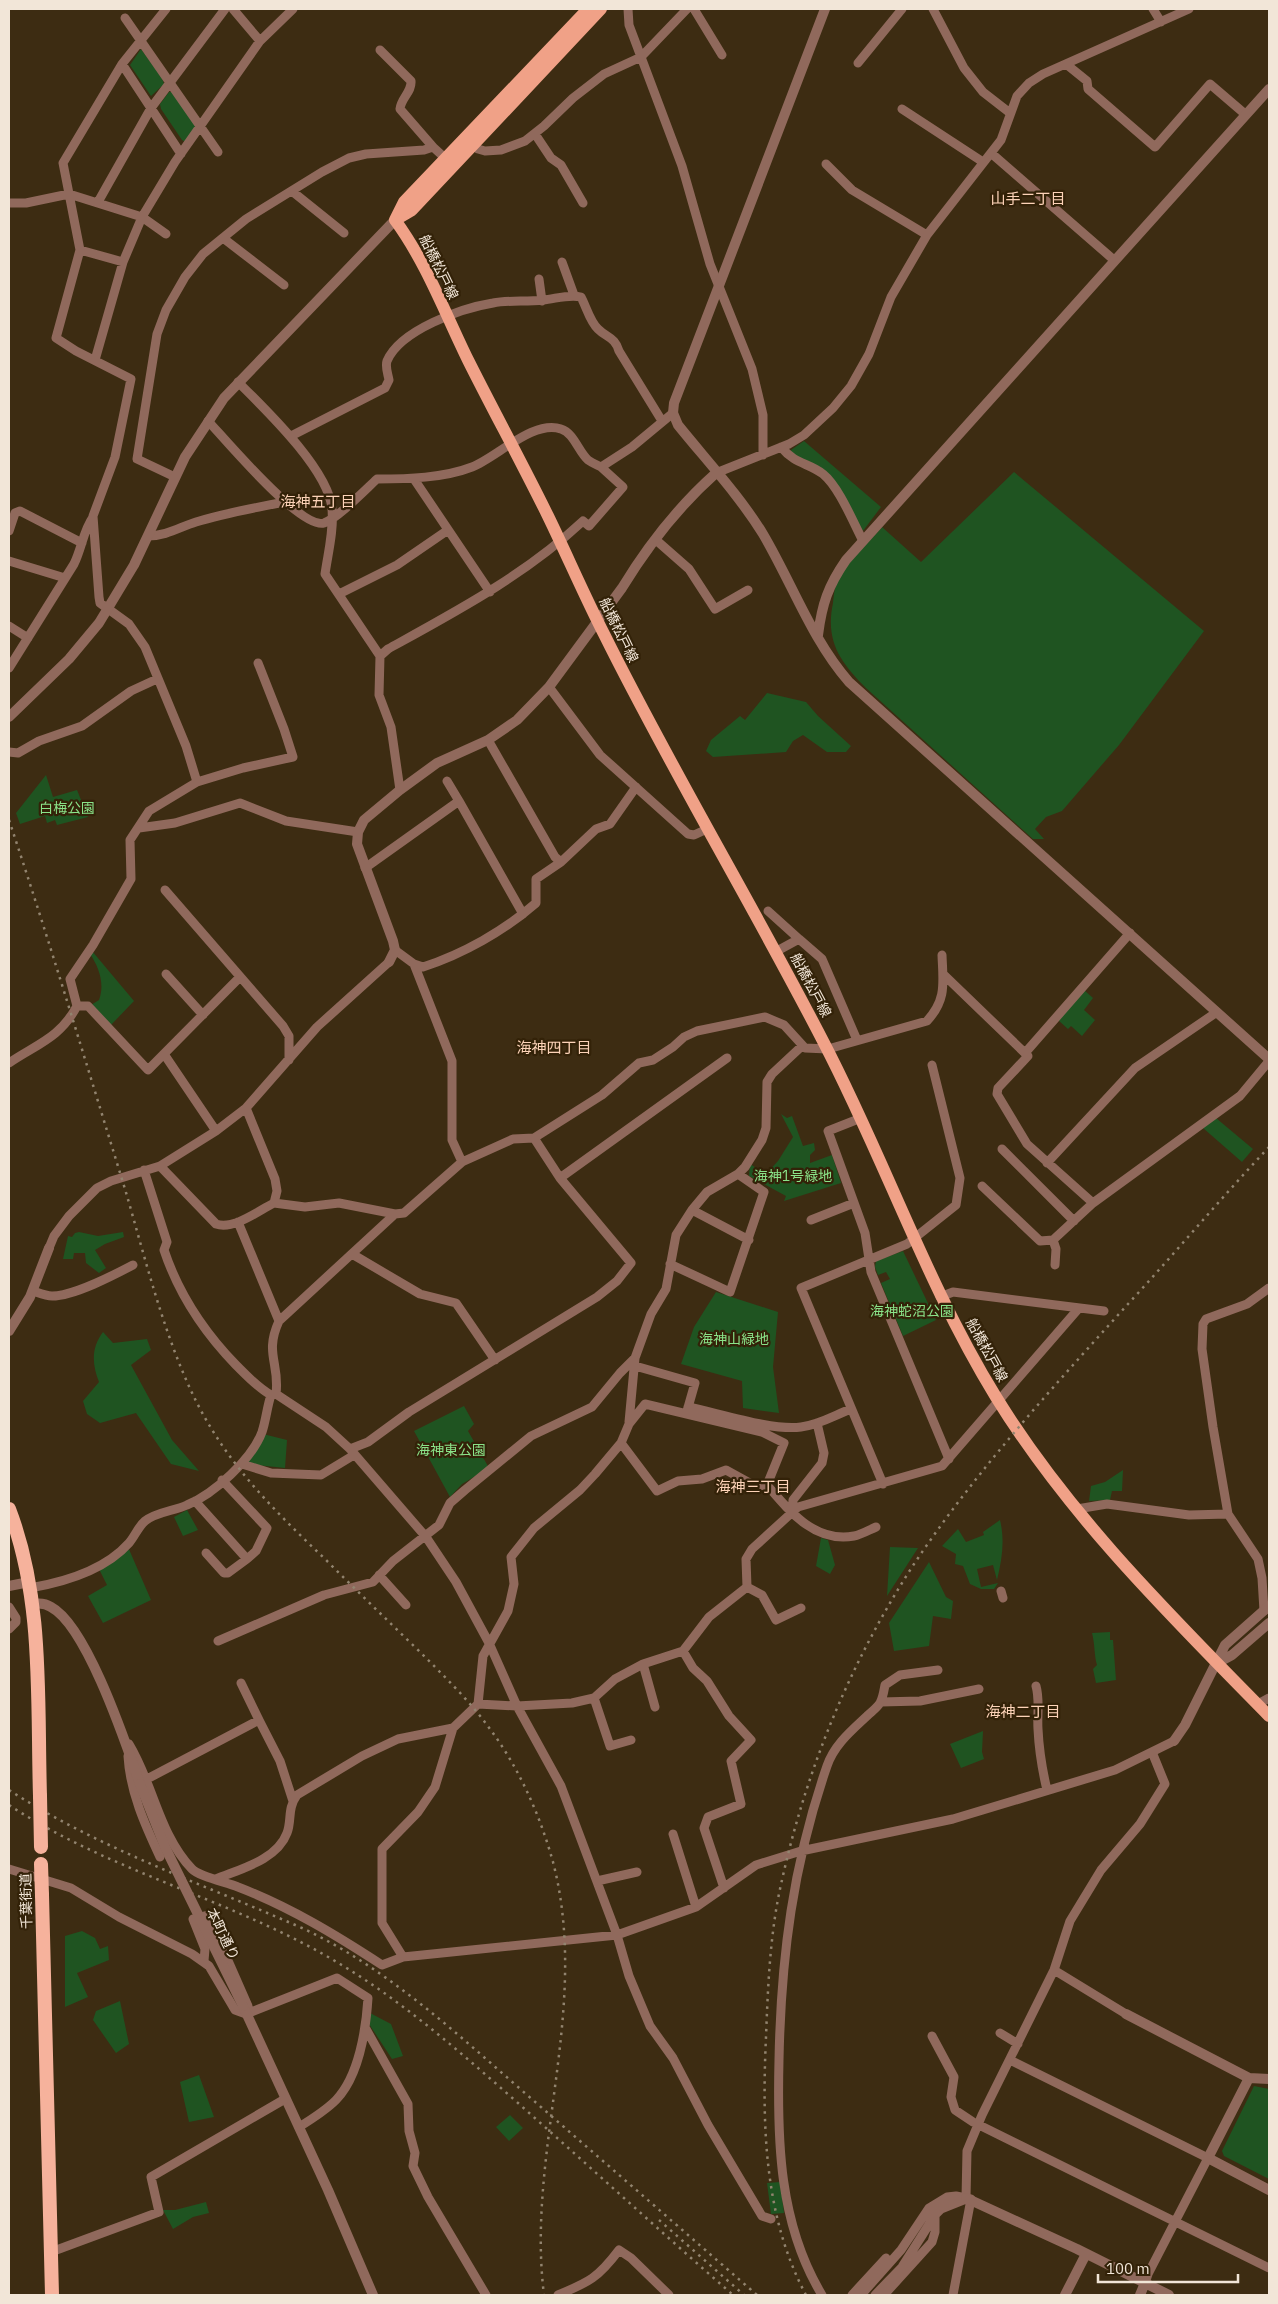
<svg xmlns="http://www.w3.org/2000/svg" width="1278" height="2304" viewBox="0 0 1278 2304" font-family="'IBM Plex Sans','Noto Sans JP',sans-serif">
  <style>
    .green { fill: #1f5421 }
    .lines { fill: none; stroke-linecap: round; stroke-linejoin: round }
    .minor { stroke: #90695c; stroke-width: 9 }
    .tertiary { stroke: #90695c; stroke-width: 10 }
    .primary { stroke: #f0a187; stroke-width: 12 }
    .trunk { stroke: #f6b29c; stroke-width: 14 }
    .rail { stroke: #92846f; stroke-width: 2.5; stroke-dasharray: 2.5 5; stroke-linecap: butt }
    .tertiary-bridge { stroke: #90695c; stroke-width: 10 }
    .trunk-bridge { stroke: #f6b29c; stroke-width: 14 }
    .labels { text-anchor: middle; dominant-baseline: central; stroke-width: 4.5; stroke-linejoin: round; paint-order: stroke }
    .street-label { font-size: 14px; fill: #f2e6d8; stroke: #332208 }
    .park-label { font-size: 14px; fill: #8ae389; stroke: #332208 }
    .neighbourhood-label { font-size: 15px; fill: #fdd3b8; stroke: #332208 }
  </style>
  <rect width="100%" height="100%" fill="#3d2c12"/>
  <path class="green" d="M141,49l21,29 2,6 -13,12 -21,-31z
    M169,92h3l23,31v5l-10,14 -3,-2 -21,-31 -1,-5z
    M804,441l77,66 -18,24 -27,-45 -44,-31 -1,-5z
    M1014,472l190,159 -85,114 -57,66 -16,6 -11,12 9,10h-11l-167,-151c-26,-26 -41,-47 -33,-85 1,-10 2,-20 8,-29 12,-17 28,-32 41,-47l39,35z
    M767,693l39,9 12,14 33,30 -5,6h-19l-24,-17 -10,6 -7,11 -73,5 -7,-6 5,-11 29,-24 5,4z
    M46,775l7,22 24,-7 11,27 -31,8 -2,-5 -8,3 -2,-7 -25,8 -4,-11z
    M92,951l42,50 -24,25 -19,-21 8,-5c6,-16 0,-33 -9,-46z
    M1084,990l9,8 -9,12 11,10 -13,16 -11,-10 -3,3 -10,-9z
    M781,1114l6,4 5,-2 11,30 11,-3 1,7 -5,5v8l22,-8 9,28 -57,18 2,-5 -37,-20 1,-12 16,10 12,-13 15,-24z
    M1216,1118l37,31 -11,13 -39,-34z
    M79,1232l19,4 25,-4 1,5 -19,7 -10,6 11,18 -7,5 -13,-10 -1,-10h-11l-1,6h-10l5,-23 4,1 3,-4z
    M903,1251l33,69 -33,16 -22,-53 9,-4 -4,-7 -8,3 -3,-8 1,-6z
    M716,1292l62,20 -5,55 6,46 -36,-5 -1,-27 -61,-17 13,-37z
    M103,1332l10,11 34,-4 4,11 -20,15 41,75 27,31 -28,-7 -35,-51 -36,10 -13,-9 -4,-13 16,-19c-7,-18 -8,-34 4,-50z
    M464,1406l10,18 -6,7 21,37 -27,16 -12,13 -36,-66z
    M263,1434l24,6 -2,28 -38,-4z
    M1123,1470l-1,21h-10l-2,9 -21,1 2,-15 14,-4z
    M187,1510l11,20 -15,6 -9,-19z
    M1000,1520c5,21 2,39 -3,60l-4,-15 -16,4 4,18 17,-4 -4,6h-13l-11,-5 -7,-18 -8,-2 1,-10 -14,-8 16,-17 8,13 18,-7 -1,-3z
    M821,1538l7,2 7,25 -5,9 -14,-8z
    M128,1547l23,53 -48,23 -15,-27 19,-11 -8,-16z
    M890,1547l28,1 -31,48z
    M929,1562l17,35 7,4 -2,18 -18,-3 -4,30 -35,5 -5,-28z
    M1110,1632v8h3l3,40 -20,3 -3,-14 4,-4c-3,-9 -2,-21 -5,-32z
    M983,1731l-1,21 2,7 -23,9 -11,-24z
    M82,1931l13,7 5,11 8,-3 1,14 -32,13 11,24 -23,10v-71z
    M120,2001l9,43 -13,9 -23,-33 3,-9z
    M370,2013l21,11 12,32 -11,3 -23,-35z
    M199,2075l15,42 -25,5 -9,-40z
    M1254,2086l15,3v90l-45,-23 -2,-5z
    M510,2115l13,13 -14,13 -13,-14z
    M780,2182l4,31 -13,1 -4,-31z
    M206,2202l3,11 -16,4 -20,12 -10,-19h12z"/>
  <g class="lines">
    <path class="minor" d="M166,9l-44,55 -59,99 17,87 -24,88 20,13 55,28 -16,78 -22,59 6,81 1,6 29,21 16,23 41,99 11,36
      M233,9l27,32
      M628,9l1,16 53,141 28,98 42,105 11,46v40
      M694,9l28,46
      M933,9l31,59 19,24 27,21
      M1153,9l8,13
      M125,18l93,134
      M380,50l31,31c1,11 -10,17 -11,28l33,38 12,11
      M858,63l44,-54
      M122,64l59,90
      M1066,64l21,17 1,8 67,58 55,-63 35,30
      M902,109l81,53
      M535,134l16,24 10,7 22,38
      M473,144l5,5 7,2 16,-1 24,-9 19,-15 29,-28 31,-24 37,-17 46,-48
      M991,153l123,107
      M826,164l26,26 75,45
      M293,192l51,41
      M98,202l53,-94 74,-99
      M9,203h17l43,-9 73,23 24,17
      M223,238l61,47
      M80,250l43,12
      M562,262l12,33
      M539,279l3,22
      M95,360l28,-98 19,-45 33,-55 85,-121 33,-32
      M238,382c27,27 91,88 94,127 2,21 -4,44 -7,65l55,82 -1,39 12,32 9,63
      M208,421c17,18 93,109 116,102 14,-5 41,-33 53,-44 30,0 67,-1 95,-12 24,-9 62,-48 89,-38 13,4 17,22 27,31 4,3 9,5 13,7l31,-20 41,-34
      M291,436l94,-48 4,-8c-1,-6 -4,-13 -2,-19 13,-31 75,-53 106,-58 16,-3 33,-1 50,-3 12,-1 26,-6 38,-3 5,9 9,25 17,32 9,9 17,8 21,22l43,70
      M781,447c15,18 26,15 42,27 16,13 30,48 40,67
      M716,473l73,-29 15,-9 29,-27 18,-22 18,-32 22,-57 36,-62 74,-95 16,-44 12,-13 14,-9 146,-65
      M175,477l-38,-18 20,-125 9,-24 19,-33 18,-23 43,-35 76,-47 27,-14 17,-4 58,-4 9,-3
      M414,479l76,113
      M9,531l6,-18 5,-2 62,32
      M148,536c18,0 32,-9 48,-14 29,-9 59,-14 88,-20
      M656,540l33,29 26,40 33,-19
      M9,561l56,17
      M339,594l58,-29 51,-35
      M9,626l19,12
      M380,656l8,-7c69,-38 137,-74 195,-128l6,5 34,-39 -22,-20
      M9,668l65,-104c8,-16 9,-33 19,-47
      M549,687l51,68 88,79 6,1 13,-6
      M488,740l67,117 6,5
      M9,752l9,1 21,-12 43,-15 49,-35 26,-12
      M447,781l12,20
      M139,828l36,-5 65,-20 46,18 72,11
      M365,868l94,-67 64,113
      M165,890l118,136 6,10v24
      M768,911l31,28
      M395,950l19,14 9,3c40,-13 81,-36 113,-64v-24l25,-17 35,-33 14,-5 26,-37
      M777,951l22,-12 23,20 35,81
      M414,964l38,97v79l10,22
      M166,974l37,41
      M943,974l85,82 -30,32 -1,6 30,50 66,59 147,-107 29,-35
      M77,1006h11l60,64 92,-93
      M1025,1053l105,-120
      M164,1054l52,77
      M9,1063c28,-19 51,-25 68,-57l-7,-27 23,-34 38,-66 -1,-39 19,-29 48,-29 46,-14 50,-11 -9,-28 -26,-66
      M861,1118l-33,13 37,102 6,39 78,187
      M1002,1149l72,72
      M1047,1163l88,-95 82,-56
      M160,1166l56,58c18,6 42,-13 58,-21l3,-12 -2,-12 -29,-71
      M144,1170l23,72 -3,8c15,45 39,81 72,115 10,10 22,23 35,30l5,-1 50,33 24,22 76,88 30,45 33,61 28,63 44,80 56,149 12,41 21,50 23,32 35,67 54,91 9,3
      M560,1178l167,-120
      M982,1186l58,55 13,-1 40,-37
      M274,1203l31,4 34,-4 56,11
      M692,1210l57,30
      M811,1220l43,-17
      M238,1222l41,99
      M1053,1240l3,9 -1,16
      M49,1248l5,-12 15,-20 28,-28 14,-7 49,-15 56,-35 30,-23 71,-81 72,-65
      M352,1254l68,40 36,9 39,57
      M670,1264l60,28 34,-100 -26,-18
      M33,1291c6,2 13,5 19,5 22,0 62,-21 81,-31
      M940,1297l13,-5 151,19
      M635,1366l60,17 -8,28
      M276,1394c4,-31 -12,-40 3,-73l116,-107 9,-1 58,-51 51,-23 21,-1 68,-43 37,-32 14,-3 20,-13 11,-10 13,-6 68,-14 19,8 21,23 23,1 99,-28c20,-22 16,-38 15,-66
      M688,1407c30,6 84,24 113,20 18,-2 34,-12 50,-18
      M629,1422l6,-64 16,-44 15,-25 10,-54 16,-25 15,-18 31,-18 7,-7 17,-27 4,-12 1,-46 5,-8 30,-28
      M621,1443l36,48 21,-10 24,-2 24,-9 29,16 12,-1c23,27 48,58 87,51 7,-1 15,-6 22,-9
      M350,1449l18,-7 41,-30 188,-115 20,-16 14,-18 -71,-85 -26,-40
      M242,1464l29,9 50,2 33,-20
      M883,1484l-82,-196 106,-44 49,-39 4,-27 -28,-113
      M195,1501l52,58 9,-8 11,-23 -45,-48
      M1077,1509l30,-5 82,11 39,-1
      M792,1514l1,-14 29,-37 2,-10 -7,-30
      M206,1553l18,20h4l19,-14
      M379,1575l27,30
      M747,1587l15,8 14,25 25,-12
      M30,1588c35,-6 75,-18 99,-45 6,-7 9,-16 16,-22 11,-9 29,-10 42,-16 27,-11 65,-46 75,-73 4,-12 5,-25 9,-37
      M1001,1591l2,7
      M9,1607l7,11v4l-7,7
      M1264,1611l-2,-33 -4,-19 -30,-45 -15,-87 -11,-78 1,-25 3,-5 41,-15 22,-16
      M218,1641l106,-46 49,-13 20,-21 46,-36 11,-22 15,-13 66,-54 61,-29 28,-34 15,-15
      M683,1651l10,17 14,13 22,35 22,24 -20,21 10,43 -33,13 -4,11 20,60
      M643,1664l12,43
      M241,1683l18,37
      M1036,1686c4,14 1,28 2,43 1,21 4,40 9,61
      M594,1698l16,48 21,-6
      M881,1702l39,-1 59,-12
      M478,1704l39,2 55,-3 22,-5 21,-19 28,-15 40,-13 26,-34 38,-30 -1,-28 6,-10 46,-42 144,-41 137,-158
      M1258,1704l11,-6
      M129,1744c24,39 30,91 63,125 8,8 34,13 46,18 52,20 98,48 144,78l21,-8 214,-22 79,-28 60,-42 45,-14 152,-32 162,-49 59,-29
      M128,1756c2,36 17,69 32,101
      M147,1779l112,-59 21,41 13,40
      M673,1834l23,73
      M9,1869l62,19 48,29 73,37 17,12 26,44 11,4 91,-36 31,20c-2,31 -9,78 -32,102 -11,11 -24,19 -37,27
      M216,1879c24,-10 61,-19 71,-46 5,-13 0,-24 10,-38l65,-39 36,-17 55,-11 25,-24 5,-48 25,-45 6,-27 -3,-27 23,-29 46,-38 15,-16 26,-31 8,-19 16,-20 117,28 22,11 -17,42
      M597,1881l40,-9
      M403,1957l-21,-34v-74l36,-37 17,-25 18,-59
      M204,1961l1,-12 -12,-30 15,-4 40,91 -2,8
      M1054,1970l72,44
      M366,2029l42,75 1,27 6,22 -2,13 15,31 58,98
      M1000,2033l18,11
      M932,2036l22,41 -3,20 4,13 18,12 296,146
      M1010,2060l198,98 -60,116 -3,9
      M966,2198l1,-47 15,-36 72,-145 16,-49 31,-51 39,-46 25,-40 -13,-32
      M51,2252l108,-40 -8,-35 134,-78
      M558,2295c31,-13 40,-17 61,-45l12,8 38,37
      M822,2295c-43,-71 -45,-154 -43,-235 2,-103 14,-196 48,-294 7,-21 24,-35 40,-50 4,-4 10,-8 13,-13 3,-5 4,-13 5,-18l15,-10 38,-5
      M852,2295l34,-37
      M861,2295l40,-45 28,-42 18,-11 9,-1 10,2
      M875,2295l27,-28 33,-52 6,-6 25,-10
      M884,2295l48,-53 3,-10v-17
      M953,2295l18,-96"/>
    <path class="tertiary" d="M825,9l-151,394 -1,10 5,12c29,36 61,70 85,109 29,49 49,106 86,148l420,377
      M818,635c4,-31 10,-49 28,-75l423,-471
      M9,717l60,-58 30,-36 35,-58 51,-108 39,-59 171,-178
      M389,962l6,-12 -2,-9 -36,-97 1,-12 6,-12 36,-30 37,-27 51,-23 29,-20 32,-33 73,-99c25,-41 58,-83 94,-115
      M9,1331l21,-34 19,-49
      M9,1586l20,-4
      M33,1604c6,-1 12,-1 18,3 36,19 75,137 89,177
      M1217,1663l15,-8 37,-32
      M1174,1741l11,-16 40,-80 44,-39
      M243,2006l85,184 45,105
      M1126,2014l123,64 20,1
      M1249,2078l-41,80 61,32
      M966,2198l111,51 92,46
      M1065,2295l21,-41
      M1140,2295l5,-12"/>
    <path class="primary" d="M395,220c31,42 50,93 73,140 26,52 54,103 80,156 19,39 36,79 56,118 69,139 149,271 220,409 61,117 103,242 172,354 74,120 175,219 273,319
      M395,220l17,-10 189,-201
      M395,220l9,-18 184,-193"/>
    <path class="trunk" d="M9,1509c35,91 28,191 31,287
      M42,1895l10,400"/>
    <path class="rail" d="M9,820c41,123 78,246 116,369 22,75 45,173 86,239 30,50 71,90 113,130 31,31 62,61 94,92 25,25 51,50 72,79 29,39 50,86 63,133 38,146 -27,289 -9,433
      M9,1790c91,59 194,94 293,138 85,40 154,105 224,166 77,67 154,134 231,201
      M9,1805c103,68 226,95 331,159 65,39 121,89 178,139 72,64 143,129 215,192
      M659,2220l85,75
      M806,2295c-42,-78 -44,-170 -40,-258 2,-52 4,-106 16,-157 25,-113 69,-219 132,-316 62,-93 139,-177 214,-260 48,-52 93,-106 141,-157"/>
    <path class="tertiary-bridge" d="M140,1784l25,63 78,159"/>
    <path class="trunk-bridge" d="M40,1796l1,51
      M41,1864l1,31"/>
  </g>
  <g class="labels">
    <g class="street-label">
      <text transform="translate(439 267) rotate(64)">船橋松戸線</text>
      <text transform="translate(619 630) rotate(64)">船橋松戸線</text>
      <text transform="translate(811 985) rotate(62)">船橋松戸線</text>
      <text transform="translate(987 1350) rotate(61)">船橋松戸線</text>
      <text transform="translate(26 1901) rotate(-91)">千葉街道</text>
      <text transform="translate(223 1934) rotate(64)">本町通り</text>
    </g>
    <g class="park-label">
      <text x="67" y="808">白梅公園</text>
      <text x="793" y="1176">海神1号緑地</text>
      <text x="912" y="1311">海神蛇沼公園</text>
      <text x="734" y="1339">海神山緑地</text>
      <text x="451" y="1450">海神東公園</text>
    </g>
    <g class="neighbourhood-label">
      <text x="1028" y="198">山手二丁目</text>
      <text x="318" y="501">海神五丁目</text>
      <text x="554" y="1047">海神四丁目</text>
      <text x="753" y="1486">海神三丁目</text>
      <text x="1023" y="1711">海神二丁目</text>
    </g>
  </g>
  <rect width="1278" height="2304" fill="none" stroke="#f2e6d8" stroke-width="20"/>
  <path d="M1098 2274v8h140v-8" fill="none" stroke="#f2e6d8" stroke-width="2.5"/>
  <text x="1106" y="2274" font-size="15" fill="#f2e6d8" stroke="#332208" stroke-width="4" paint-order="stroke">100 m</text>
</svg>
